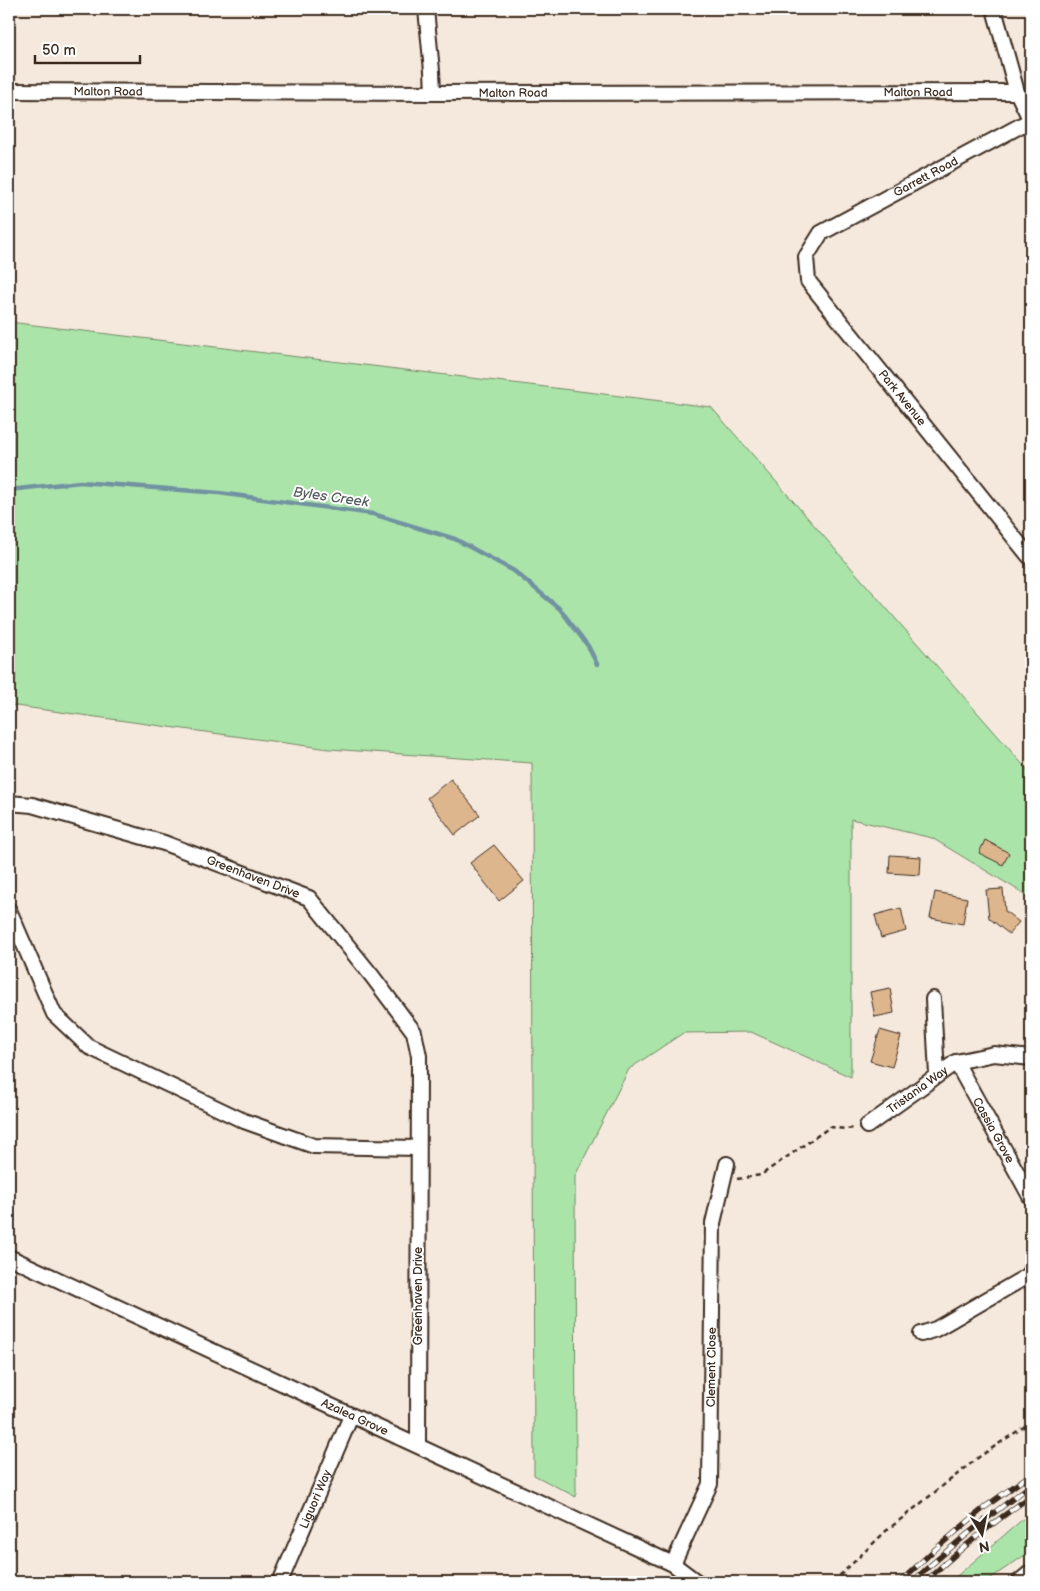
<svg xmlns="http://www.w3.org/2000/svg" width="1040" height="1591" viewBox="0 0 1040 1591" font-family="'Balsamiq Sans',sans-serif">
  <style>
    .green { fill: #abe4a9; stroke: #738764 }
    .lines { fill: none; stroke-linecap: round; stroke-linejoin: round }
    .stream { stroke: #7192a0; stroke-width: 4.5 }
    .building { fill: #ddb68e; stroke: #3b2a1e }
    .street-casing { stroke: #3b2a1e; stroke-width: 18 }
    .path { stroke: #3b2a1e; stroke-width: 2.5; stroke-dasharray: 5 4; stroke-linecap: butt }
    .street { stroke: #fff; stroke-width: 14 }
    .rail-casing { stroke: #3b2a1e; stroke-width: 5.5 }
    .rail { stroke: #fff; stroke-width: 4; stroke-dasharray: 11; stroke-linecap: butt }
    .labels { text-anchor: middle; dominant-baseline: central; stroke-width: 4; stroke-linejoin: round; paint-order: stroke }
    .street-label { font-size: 12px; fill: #3b2a1e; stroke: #fff }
    .water-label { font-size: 14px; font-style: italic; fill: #565e5f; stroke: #fff }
  </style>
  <rect width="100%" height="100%" fill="#f5e9dd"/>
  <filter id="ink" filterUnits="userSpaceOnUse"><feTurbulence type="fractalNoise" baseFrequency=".02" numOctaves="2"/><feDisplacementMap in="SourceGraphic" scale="10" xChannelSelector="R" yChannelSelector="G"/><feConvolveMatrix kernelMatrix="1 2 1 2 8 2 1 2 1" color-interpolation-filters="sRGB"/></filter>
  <g filter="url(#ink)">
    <path class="green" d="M9,322l702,85 320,367v124l-99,-60 -81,-19v258l-100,-45 -68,1 -54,36 -54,107 1,321 -42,-22 -2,-712 -203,-14 -320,-44z
      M1031,1512v39l-46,31h-35z"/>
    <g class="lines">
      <path class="stream" d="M9,490l71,-8 139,11 154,21 82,25 59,32 46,38 28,37 9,18"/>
    </g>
    <path class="building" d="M451,779l29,36 -25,20 -28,-37z
      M985,840l24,13 -6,12 -24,-12z
      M494,845l30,36 -25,20 -29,-38z
      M890,855l31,2 -1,18 -31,-2z
      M1003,889l2,22 14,11 -10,12 -20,-16 -3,-28z
      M935,892l32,6 -4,26 -33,-6z
      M901,908l5,23 -25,7 -6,-23z
      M890,988l4,25 -19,4 -5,-25z
      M880,1030l21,6 -9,31 -22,-6z"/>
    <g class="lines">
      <g class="street-casing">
        <g id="street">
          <path d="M426,9l6,62 1,22"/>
          <path d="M994,9l23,83 14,29"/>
          <path id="s1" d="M9,91l424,2 584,-1"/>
          <path id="s2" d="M1029,556l-221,-275 -2,-24 15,-24 210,-113"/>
          <path id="s3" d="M9,803l23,2 132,38 145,55 63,78 42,56 5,24 -1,389"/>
          <path d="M9,910l45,104 35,33 155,74 70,25 104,2"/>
          <path d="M933,999l4,76"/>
          <path id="s4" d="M956,1062l75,136"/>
          <path id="s5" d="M867,1126l89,-64 38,-8 37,4"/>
          <path id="s6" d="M9,1257c221,103 443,204 664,307l24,18"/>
          <path d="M921,1334l15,-5 93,-54 2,-4"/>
          <path id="s7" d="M673,1564l37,-80 3,-261 14,-59"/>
          <path id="s8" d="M280,1582l71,-166"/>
          <path d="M1019,1582l12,-10"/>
        </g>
      </g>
      <path class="path" d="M737,1179l24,-4 69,-48 15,2 10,-1
        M833,1582l53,-51 93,-74 52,-35"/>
      <use href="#street" class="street"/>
      <g class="rail-casing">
        <path id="rail" d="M900,1582l32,-30 53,-45 46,-33
          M912,1582c38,-35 78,-67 119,-97
          M925,1582c33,-32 69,-60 106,-86"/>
      </g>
      <use href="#rail" class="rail"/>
    </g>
  </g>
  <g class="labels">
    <g class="street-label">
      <text stroke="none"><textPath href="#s1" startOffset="99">Malton Road</textPath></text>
      <text stroke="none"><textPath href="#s1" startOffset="909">Malton Road</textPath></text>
      <text stroke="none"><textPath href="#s1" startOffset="504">Malton Road</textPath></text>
      <text stroke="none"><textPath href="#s2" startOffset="524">Garrett Road</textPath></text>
      <text transform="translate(902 398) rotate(51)">Park Avenue</text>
      <text stroke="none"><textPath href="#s3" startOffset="256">Greenhaven Drive</textPath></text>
      <text stroke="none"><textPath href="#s5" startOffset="62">Tristania Way</textPath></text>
      <text stroke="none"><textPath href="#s4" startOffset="78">Cassia Grove</textPath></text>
      <text transform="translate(418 1296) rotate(-90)">Greenhaven Drive</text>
      <text stroke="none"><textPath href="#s7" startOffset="205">Clement Close</textPath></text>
      <text stroke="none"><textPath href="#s6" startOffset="381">Azalea Grove</textPath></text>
      <text stroke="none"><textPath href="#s8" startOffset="90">Liguori Way</textPath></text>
    </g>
    <g class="water-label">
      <text transform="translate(331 497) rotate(8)">Byles Creek</text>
    </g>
  </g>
  <rect width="1040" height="1591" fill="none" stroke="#fff" stroke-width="30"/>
  <rect x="15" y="15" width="1010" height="1561" fill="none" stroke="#3b2a1e" stroke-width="2" filter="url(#ink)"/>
  <g transform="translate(982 1534) rotate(170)" stroke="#ffffff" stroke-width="4" paint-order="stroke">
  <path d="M0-4L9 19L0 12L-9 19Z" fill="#3b2a1e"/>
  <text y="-8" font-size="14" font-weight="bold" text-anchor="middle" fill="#3b2a1e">N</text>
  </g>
  <path d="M35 55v8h105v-8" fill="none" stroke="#3b2a1e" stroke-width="2.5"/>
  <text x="42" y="55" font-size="15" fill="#3b2a1e" stroke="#ffffff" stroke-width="4" paint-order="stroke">50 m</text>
</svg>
